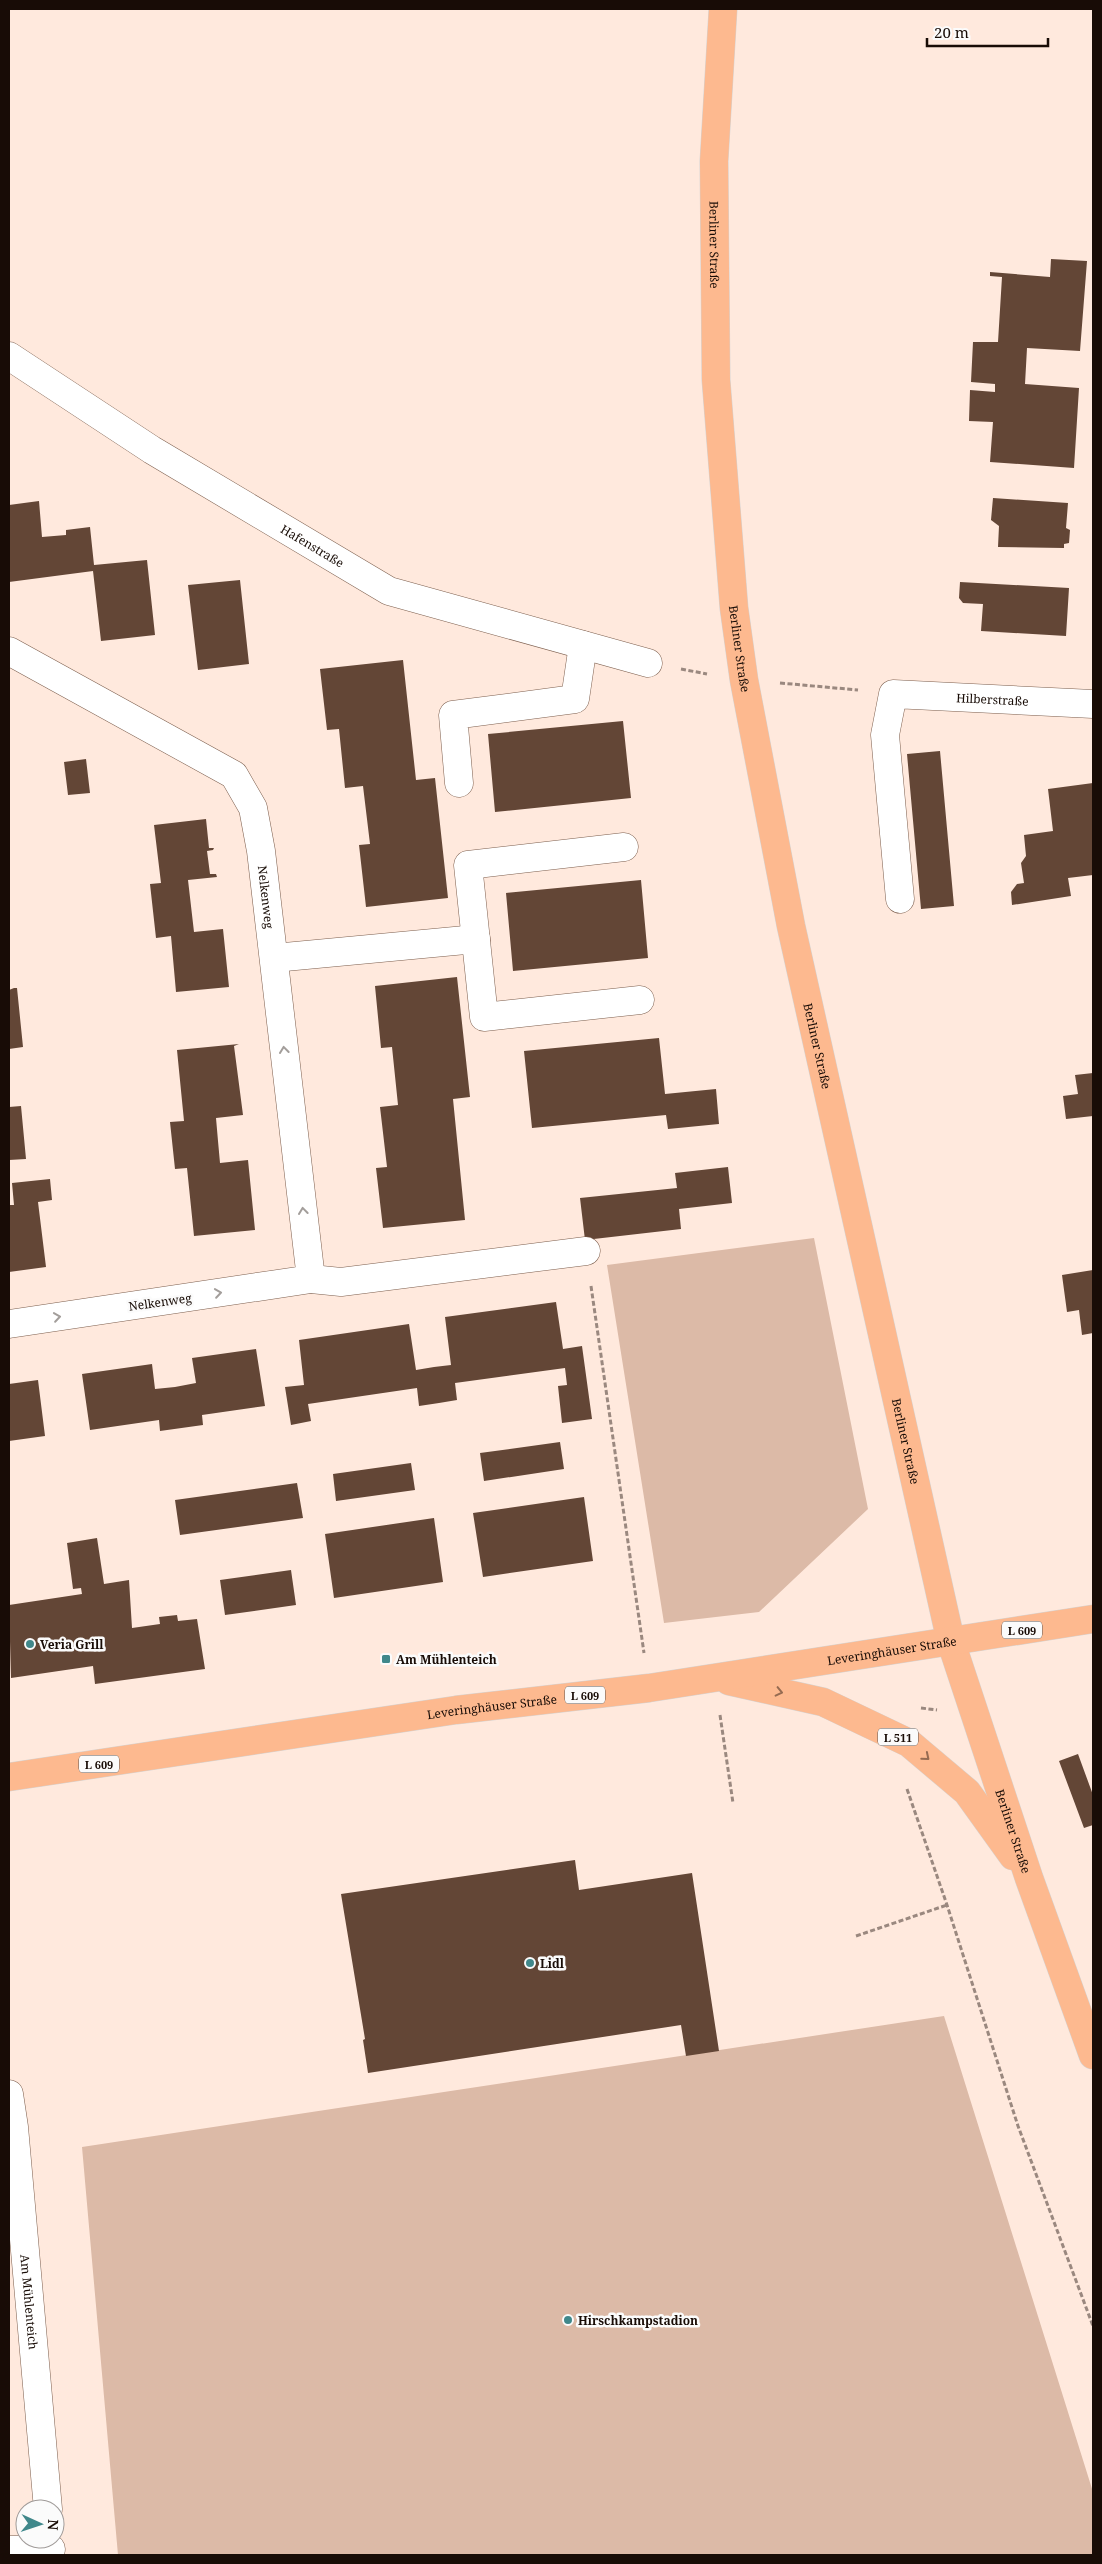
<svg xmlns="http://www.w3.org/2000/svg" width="1102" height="2564" viewBox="0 0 1102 2564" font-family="'Noto Serif',serif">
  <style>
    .green { fill: #dcbaa7 }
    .building { fill: #634636 }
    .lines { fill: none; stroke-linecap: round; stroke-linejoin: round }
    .minor-casing { stroke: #7d5f4e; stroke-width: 29 }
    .major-casing { stroke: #d5d3d2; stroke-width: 29 }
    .path { stroke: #9a887f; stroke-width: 3; stroke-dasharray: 5 2.5; stroke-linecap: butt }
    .minor { stroke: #fff; stroke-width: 28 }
    .major { stroke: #fdb98f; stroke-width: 28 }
    .oneway { stroke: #a39e9b }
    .oneway2 { stroke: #966b51 }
    .poi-dot { fill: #40888b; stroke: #fbfbfb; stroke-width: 2 }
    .labels { text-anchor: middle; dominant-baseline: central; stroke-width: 5; stroke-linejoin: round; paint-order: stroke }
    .shield { fill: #fbfbfb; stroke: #5c5450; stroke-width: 1 }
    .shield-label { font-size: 11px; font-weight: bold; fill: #180c06 }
    .street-label { font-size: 12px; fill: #180c06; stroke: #fbfbfb }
    .poi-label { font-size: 12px; font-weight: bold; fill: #180c06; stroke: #fbfbfb; text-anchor: start }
  </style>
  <rect width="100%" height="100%" fill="#ffe9dd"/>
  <path class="green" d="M814,1238l54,271 -109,103 -95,11 -57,-358z
    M944,2016l149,476v63h-975l-36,-408z"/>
  <path class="building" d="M1051,259l36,2 -7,90 -53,-3 -2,36 54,4 -5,80 -84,-6 3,-40 -24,-1 1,-31 25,2v-8l-24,-2 2,-40h25l4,-65 -12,-1v-4l60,5z
    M993,498l75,5 -2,25 4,2 -1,13 -5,1v4l-66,-1 1,-21 -8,-6z
    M39,501l3,36 24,-2v-5l24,-3 4,38 53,-5 8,75 -54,6 -8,-70 -84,11v-77z
    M240,580l9,84 -51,6 -10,-85z
    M960,582l109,6 -3,48 -85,-5 2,-27 -20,-1 -4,-5z
    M403,660l13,120 19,-2 13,120 -82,9 -7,-62 11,-1 -7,-58 -18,2 -6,-59 -12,1 -7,-61z
    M623,721l8,77 -136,14 -7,-78z
    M940,751l14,155 -33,3 -14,-155z
    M86,759l4,34 -22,2 -4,-33z
    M1093,783v92l-25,3 3,18 -59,9 -1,-13 6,-8 7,-1 -3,-20 5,-7 -2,-21 29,-4 -5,-42z
    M206,819l3,29h5l-1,2 -6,1 3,23h6l1,3 -29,3 6,52 29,-3 6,58 -53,5 -5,-56 -15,2 -6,-54 11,-1 -7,-58z
    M641,880l7,78 -135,13 -7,-78z
    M457,977l13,120 -17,2 12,121 -82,8 -7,-60 11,-1 -7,-60 18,-2 -6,-58 -11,1 -6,-62z
    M14,988h3l6,59 -14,2v-59z
    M659,1038l6,56 51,-5 3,35 -51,5 -2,-14 -134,13 -8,-77z
    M239,1044l-5,2 9,69 -27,3 2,23 2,22 28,-3 7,70 -61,6 -7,-68 -12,1 -5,-47 14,-1 -7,-71z
    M1093,1073v43l-27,3 -3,-23 15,-2 -3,-19z
    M21,1106l5,53 -17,1v-53z
    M728,1167l4,36 -53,6 2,20 -96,11 -5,-42 97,-10 -2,-15z
    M50,1179l2,21 -14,2 8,65 -37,5v-67h5l-2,-22z
    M1093,1270v63l-11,2 -3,-25 -12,2 -5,-37z
    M556,1302l7,47 19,-3 10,73 -30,4 -4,-37 9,-1 -2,-17 -110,15 2,17 -18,3 -20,3 -2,-18 -109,16 3,17 -20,4 -6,-38 19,-2 -5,-45 110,-16 7,46 18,-3 17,-2 -6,-48z
    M256,1349l9,57 -63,9 1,10 -43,6 -1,-11 -69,10 -8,-56 70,-10 3,25 20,-2 21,-4 -4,-25z
    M38,1380l7,56 -36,5v-57z
    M560,1442l4,27 -80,12 -4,-28z
    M411,1463l4,27 -79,11 -3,-27z
    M297,1483l6,35 -123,17 -5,-35z
    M584,1497l9,64 -110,16 -10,-64z
    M434,1518l9,64 -109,16 -9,-64z
    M97,1538l7,46 25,-4 3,48 28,-4 -1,-7 18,-2 1,6 19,-2 8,50 -110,15 -2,-18 -82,12 -2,-73 73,-11 -1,-6 -8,1 -6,-46z
    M291,1570l5,35 -71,10 -5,-35z
    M1078,1754l15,41v30l-9,3 -25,-67z
    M575,1860l4,30 113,-17 27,178 -33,5 -5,-31 -313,48 -5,-33 2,-1 -24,-145z"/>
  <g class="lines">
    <g class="minor-casing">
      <g id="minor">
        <path id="s1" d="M9,356l143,94 237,141 259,72"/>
        <path id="s2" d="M9,651l225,124 19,33 8,43 50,428 -302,45"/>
        <path d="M459,783l-6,-68 122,-16 8,-54"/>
        <path d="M624,847l-156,18 16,152 156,-17"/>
        <path id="s3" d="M900,899l-15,-164 8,-41 200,10"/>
        <path d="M274,958l202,-19"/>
        <path d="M311,1279l30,3 245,-31"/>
        <path id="s4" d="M9,2094l5,33 34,382"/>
        <path d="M9,2550l42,-1"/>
      </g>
    </g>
    <g class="major-casing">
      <g id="major">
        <path id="s5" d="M723,9l-9,152 2,219 18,228 10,72 47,246 160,716 78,236 64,177"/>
        <path d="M729,1681l94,21 86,41 58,49 46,64"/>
        <path id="s6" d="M9,1777l447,-67 193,-22 444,-69"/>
      </g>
    </g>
    <path class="path" d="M681,669l26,5
      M780,683l78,7
      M591,1286l53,367
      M921,1708l16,2
      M720,1715l13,88
      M907,1789l40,116 71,221 75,200
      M856,1936l91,-31"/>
    <use href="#minor" class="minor"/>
    <use href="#major" class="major"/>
  </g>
  <defs><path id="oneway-chevron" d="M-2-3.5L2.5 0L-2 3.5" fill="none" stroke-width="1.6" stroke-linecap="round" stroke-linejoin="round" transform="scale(1.25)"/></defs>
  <g class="oneway">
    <use href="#oneway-chevron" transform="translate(284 1050) rotate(-97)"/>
    <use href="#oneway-chevron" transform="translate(303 1211) rotate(-97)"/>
    <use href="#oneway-chevron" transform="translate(218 1293) rotate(-8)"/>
    <use href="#oneway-chevron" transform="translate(57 1317) rotate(-8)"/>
  </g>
  <g class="oneway2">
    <use href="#oneway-chevron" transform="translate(779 1692) rotate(13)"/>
    <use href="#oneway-chevron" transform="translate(926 1757) rotate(40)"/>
  </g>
  <g class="poi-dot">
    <circle cx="30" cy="1644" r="5"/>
    <rect x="381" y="1654" width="10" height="10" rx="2.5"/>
    <circle cx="530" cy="1963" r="5"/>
    <circle cx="568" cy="2320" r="5"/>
  </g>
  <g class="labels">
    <g class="shield">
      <rect x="1002" y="1621.5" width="40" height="17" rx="4"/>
      <rect x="565" y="1686.5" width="40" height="17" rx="4"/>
      <rect x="878" y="1728.5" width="40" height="17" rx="4"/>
      <rect x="79" y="1755.5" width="40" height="17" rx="4"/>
    </g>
    <g class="shield-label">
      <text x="1022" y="1630">L 609</text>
      <text x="585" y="1695">L 609</text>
      <text x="898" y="1737">L 511</text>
      <text x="99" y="1764">L 609</text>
    </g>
    <g class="street-label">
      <text stroke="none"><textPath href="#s5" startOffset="236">Berliner Straße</textPath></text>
      <text stroke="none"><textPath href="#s1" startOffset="358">Hafenstraße</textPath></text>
      <text stroke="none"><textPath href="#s5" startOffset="641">Berliner Straße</textPath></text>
      <text stroke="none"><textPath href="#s3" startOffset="306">Hilberstraße</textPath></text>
      <text stroke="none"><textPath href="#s2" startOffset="385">Nelkenweg</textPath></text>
      <text stroke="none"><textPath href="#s5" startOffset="1046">Berliner Straße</textPath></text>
      <text transform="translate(160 1302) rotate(-8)">Nelkenweg</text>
      <text stroke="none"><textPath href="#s5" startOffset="1451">Berliner Straße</textPath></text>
      <text stroke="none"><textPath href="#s6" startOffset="892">Leveringhäuser Straße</textPath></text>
      <text stroke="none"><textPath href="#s6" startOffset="488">Leveringhäuser Straße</textPath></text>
      <text stroke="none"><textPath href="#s5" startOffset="1856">Berliner Straße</textPath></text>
      <text stroke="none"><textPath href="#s4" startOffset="209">Am Mühlenteich</textPath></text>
    </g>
    <g class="poi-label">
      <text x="40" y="1644">Veria Grill</text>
      <text x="396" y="1659">Am Mühlenteich</text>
      <text x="540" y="1963">Lidl</text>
      <text x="578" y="2320">Hirschkampstadion</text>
    </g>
  </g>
  <rect width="1102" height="2564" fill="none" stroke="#180c06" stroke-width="20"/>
  <g transform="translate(40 2524) rotate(93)"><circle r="24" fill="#fbfbfb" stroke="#a09b99"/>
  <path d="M0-4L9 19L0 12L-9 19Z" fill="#40888b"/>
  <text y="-8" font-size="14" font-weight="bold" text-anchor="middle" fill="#180c06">N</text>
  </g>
  <path d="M927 38v8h121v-8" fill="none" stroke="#180c06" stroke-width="2.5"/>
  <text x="934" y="38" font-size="15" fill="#180c06" stroke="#fbfbfb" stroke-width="4" paint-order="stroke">20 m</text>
</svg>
